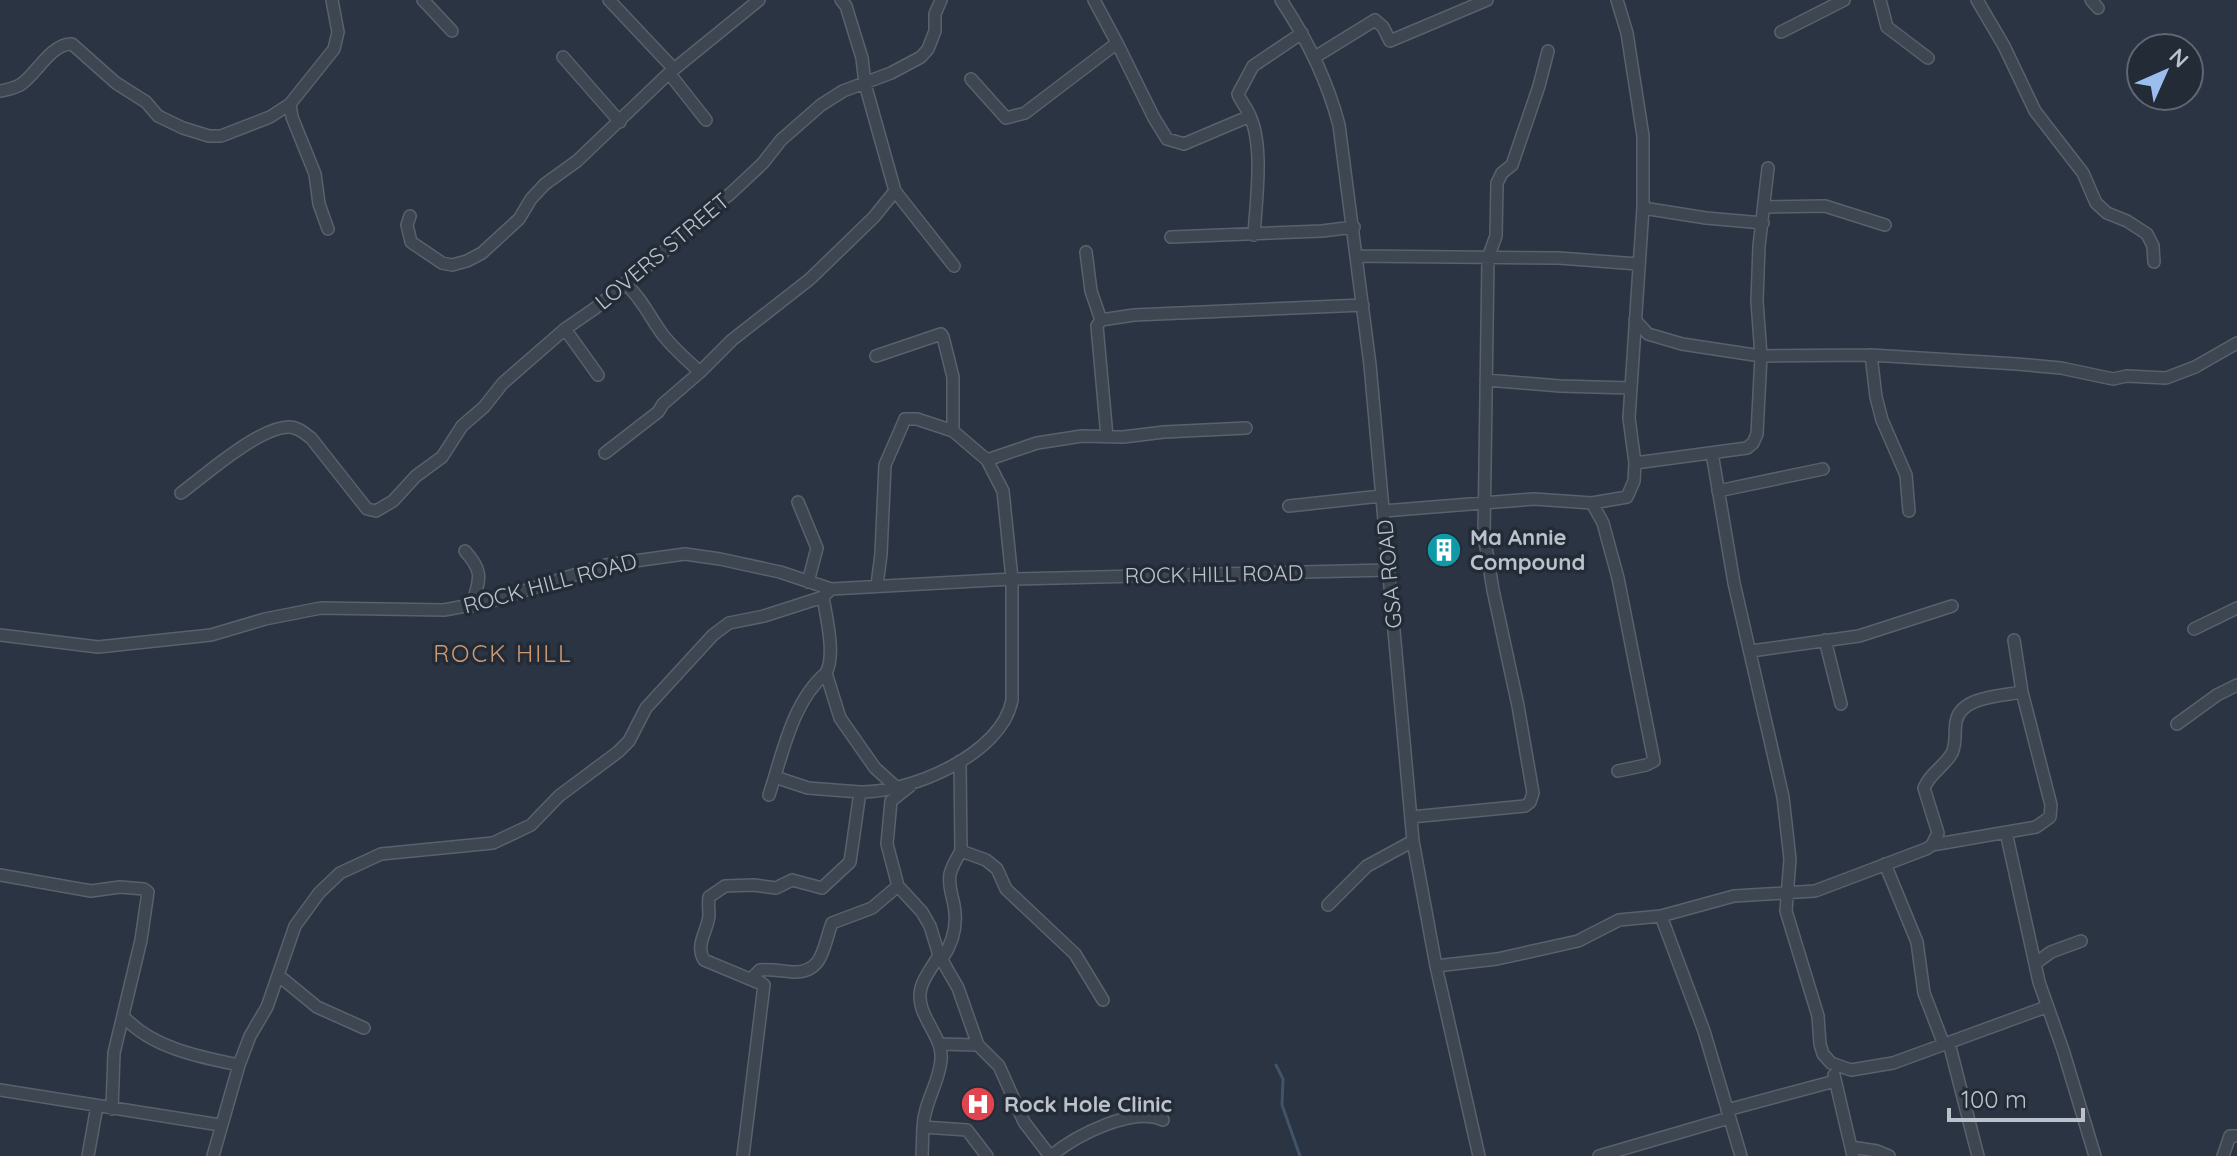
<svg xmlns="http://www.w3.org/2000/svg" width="2237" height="1156" viewBox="0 0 2237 1156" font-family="Quicksand,sans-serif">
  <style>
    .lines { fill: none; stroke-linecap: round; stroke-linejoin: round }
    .stream { stroke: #415369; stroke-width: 3 }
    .minor-casing { stroke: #59616c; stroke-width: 14 }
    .minor { stroke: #3e4651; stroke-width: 11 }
    .labels { text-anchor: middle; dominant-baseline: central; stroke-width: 7; stroke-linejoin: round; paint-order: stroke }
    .street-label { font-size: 22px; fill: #bbc2cb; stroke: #232b37 }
    .poi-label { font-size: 22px; font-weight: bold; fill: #bbc2cb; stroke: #232b37; text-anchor: start }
    .neighbourhood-label { font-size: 24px; letter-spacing: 2px; fill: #cd9a74; stroke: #232b37 }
  </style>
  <rect width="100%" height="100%" fill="#2a3442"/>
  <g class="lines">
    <path class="stream" d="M1276,1065l7,14 -1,26 18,51"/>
    <g class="minor-casing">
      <path id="minor" d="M423,0l29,31
        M609,0l65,69
        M841,0l5,6 16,52 3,26 30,107 59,75
        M1281,0c26,39 46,79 58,125l31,240 43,476 23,125 43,190
        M1617,0l10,33 16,103v72l-14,210 6,45 112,-15 6,-5 4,-9 4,-78 -4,-55 2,-55 9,-78
        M1880,0l7,27 41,31
        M1977,0l27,46 31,65 48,62 13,30 11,10 20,8 20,13 6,12 1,16
        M2091,0l7,8
        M1781,32l63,-32
        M1117,43l37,75 13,21 17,5 66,-28
        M563,57l57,65
        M1315,57l60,-37 8,7 7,14 97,-41
        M669,73l37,47
        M971,79l35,39 19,-5 92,-70 -23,-43
        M0,91c6,-1 14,-3 20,-6 16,-10 31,-42 52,-41l44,39 30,19 12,14 25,12 26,8h12l49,-19 20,-13 44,-55 4,-17 -6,-32
        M290,104l2,13 23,57 4,30 9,25
        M1765,207l60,-1 60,19
        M1643,208l63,10 57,5
        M410,216l-3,9 4,17 31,21 10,2 15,-4 15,-8 37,-34 12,-20 14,-15 32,-23 91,-87 91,-74
        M1254,235c2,-34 10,-88 -4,-119 -3,-8 -9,-14 -12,-22l15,-28 49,-33
        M1171,237l151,-6 32,-4
        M1086,252l5,39 10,29
        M1357,256l202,2 79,6
        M625,283c18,17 24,33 38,52 11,14 24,25 37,37
        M1635,320l13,14 34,10 79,12 110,-1 146,9 44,4 52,11 14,-3 39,2 29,-11 42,-24
        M565,329l33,46
        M1871,355l5,42 6,23 24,55 3,36
        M1486,380l74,6 71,2
        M1107,437l-10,-111 4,-6 33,-5 229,-10
        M605,453l53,-41 5,-8 37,-32 32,-32 78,-61 64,-62 21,-26
        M1712,453l22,130 49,214 7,62 -4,52 32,105 2,28 3,10 8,9 20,7 42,-7 153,-56
        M987,460l50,-17 45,-7 41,1 41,-5 82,-4
        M1718,491l105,-22
        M181,493c24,-18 78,-66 108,-66 9,0 15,6 22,11l56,71 9,2 17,-10 23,-25 26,-19 20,-31 22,-19 19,-24 62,-54 29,-20 62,-50 43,-41 31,-24 33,-31 18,-23 40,-35 22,-14 48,-18 30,-16 7,-8 7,-18v-17l6,-14
        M798,502l19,46 -9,34
        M1592,503l35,-6 7,-16 1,-18
        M1289,506l92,-10
        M1383,511l151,-12 58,4 11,20 15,55 36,183 -8,4 -28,6
        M465,551c20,22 14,28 7,55
        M877,585l4,-31 4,-89 20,-46h12l36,12
        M823,597c3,19 13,58 3,76l14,45 35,50 22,20
        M2194,629l43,-21
        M0,635l98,12 113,-12 54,-16 56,-11 123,2 48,-9 114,-36 79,-11 35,5 60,13 51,17 181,-10 377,-9
        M1825,640l16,64
        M1751,651l108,-15 93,-30
        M2177,724l40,-29 20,-10
        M960,761l1,90 25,9 11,9 9,20 69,65 28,46
        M775,777l33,11 52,4
        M910,786l-19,15 -4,43 11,42 24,26 8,14 9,29c-5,10 -16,23 -18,33 -7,27 23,47 20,72 -2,24 -17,42 -18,67l44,3 20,26
        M769,795c14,-42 23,-93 57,-122
        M1411,817l114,-11 5,-4 3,-9 -15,-87 -25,-116 -9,-55 4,-277 8,-22 1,-53 5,-10 10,-8 27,-79 9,-35
        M2006,832l33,150 24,68 32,106
        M1932,845l104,-18 14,-10 1,-12 -29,-113 -8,-52
        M1885,864l32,78 7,51 20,52
        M0,875l91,16 29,-4 24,2 4,3 -7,48 -27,113 -2,56
        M1328,905l39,-39 46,-25
        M939,955l19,33 20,57
        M942,959c11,-16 16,-33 12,-54 -2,-11 -6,-19 -4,-31 2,-8 7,-16 11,-23
        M2036,963l15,-11 30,-11
        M1436,966l61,-7 81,-18 41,-21 42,-4
        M278,975l39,32 47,21
        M764,985l-60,-25c-9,-15 3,-28 5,-44 0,-6 -1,-13 0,-19l16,-11 29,-1 22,3 16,-8 30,8 28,-26 10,-70c49,1 142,-37 152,-92v-121l-9,-88 -16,-31 -34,-29v-54l-10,-40 -2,-3 -65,22
        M123,1016c29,32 76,41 116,49
        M1949,1043l29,113
        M939,1044l39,1 21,21 25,56 26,34
        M1834,1075l19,81
        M0,1090l220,35
        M1727,1110l108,-29
        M1851,1147l26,4 12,5
        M88,1156l9,-50
        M213,1156l26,-91 11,-29 17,-29 28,-81 24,-33 21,-20 41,-19 112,-11 38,-18 28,-29 59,-44 11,-11 17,-33 67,-73 16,-12 35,-7 59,-19 8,-8
        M743,1156l21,-171 -11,-8 7,-7c11,-1 22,1 33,2 31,1 30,-26 39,-49l40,-15 26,-22
        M922,1156l1,-29
        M1051,1156c24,-20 81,-50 112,-36
        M1599,1156l130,-38
        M1741,1156l-37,-125 -43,-115 73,-20 81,-5 111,-42 6,-4 6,-12 -14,-45c6,-15 20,-21 28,-35 5,-11 2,-20 4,-31 4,-26 46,-26 66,-30
        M2223,1156l7,-20h7"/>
    </g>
    <use href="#minor" class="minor"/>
  </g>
  <defs>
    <g id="building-disc" transform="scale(1.8)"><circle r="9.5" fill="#0f9aa8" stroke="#232b37"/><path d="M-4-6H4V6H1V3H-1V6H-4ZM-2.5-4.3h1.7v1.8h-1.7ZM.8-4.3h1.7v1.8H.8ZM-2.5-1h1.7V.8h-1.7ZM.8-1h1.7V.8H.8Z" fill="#fff"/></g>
    <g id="hospital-disc" transform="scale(1.8)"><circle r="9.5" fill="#e0444e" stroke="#232b37"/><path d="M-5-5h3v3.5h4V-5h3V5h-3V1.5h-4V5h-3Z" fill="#fff"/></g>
  </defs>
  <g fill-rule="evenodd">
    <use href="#building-disc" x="1444" y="550"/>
    <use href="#hospital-disc" x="978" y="1104"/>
  </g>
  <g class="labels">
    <g class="street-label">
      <text transform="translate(662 251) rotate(-40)">LOVERS STREET</text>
      <text transform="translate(1214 574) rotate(-1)">ROCK HILL ROAD</text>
      <text transform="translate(1389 574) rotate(-95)">GSA ROAD</text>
      <text transform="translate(550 583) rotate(-15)">ROCK HILL ROAD</text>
    </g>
    <g class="poi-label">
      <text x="1470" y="537">Ma Annie<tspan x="1470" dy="25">Compound</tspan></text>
      <text x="1004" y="1104">Rock Hole Clinic</text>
    </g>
    <g class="neighbourhood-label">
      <text x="503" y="653">ROCK HILL</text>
    </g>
  </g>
  <g transform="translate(2165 72) rotate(45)"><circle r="38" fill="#232b37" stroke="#606772" stroke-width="2"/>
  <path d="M0-6L14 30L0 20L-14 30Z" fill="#9cbeef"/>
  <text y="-12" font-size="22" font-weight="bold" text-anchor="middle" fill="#bbc2cb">N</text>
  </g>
  <path d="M1949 1108v12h134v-12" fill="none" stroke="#bbc2cb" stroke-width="4"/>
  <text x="1961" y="1108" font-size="24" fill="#bbc2cb" stroke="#232b37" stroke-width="6" paint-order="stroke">100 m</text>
</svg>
